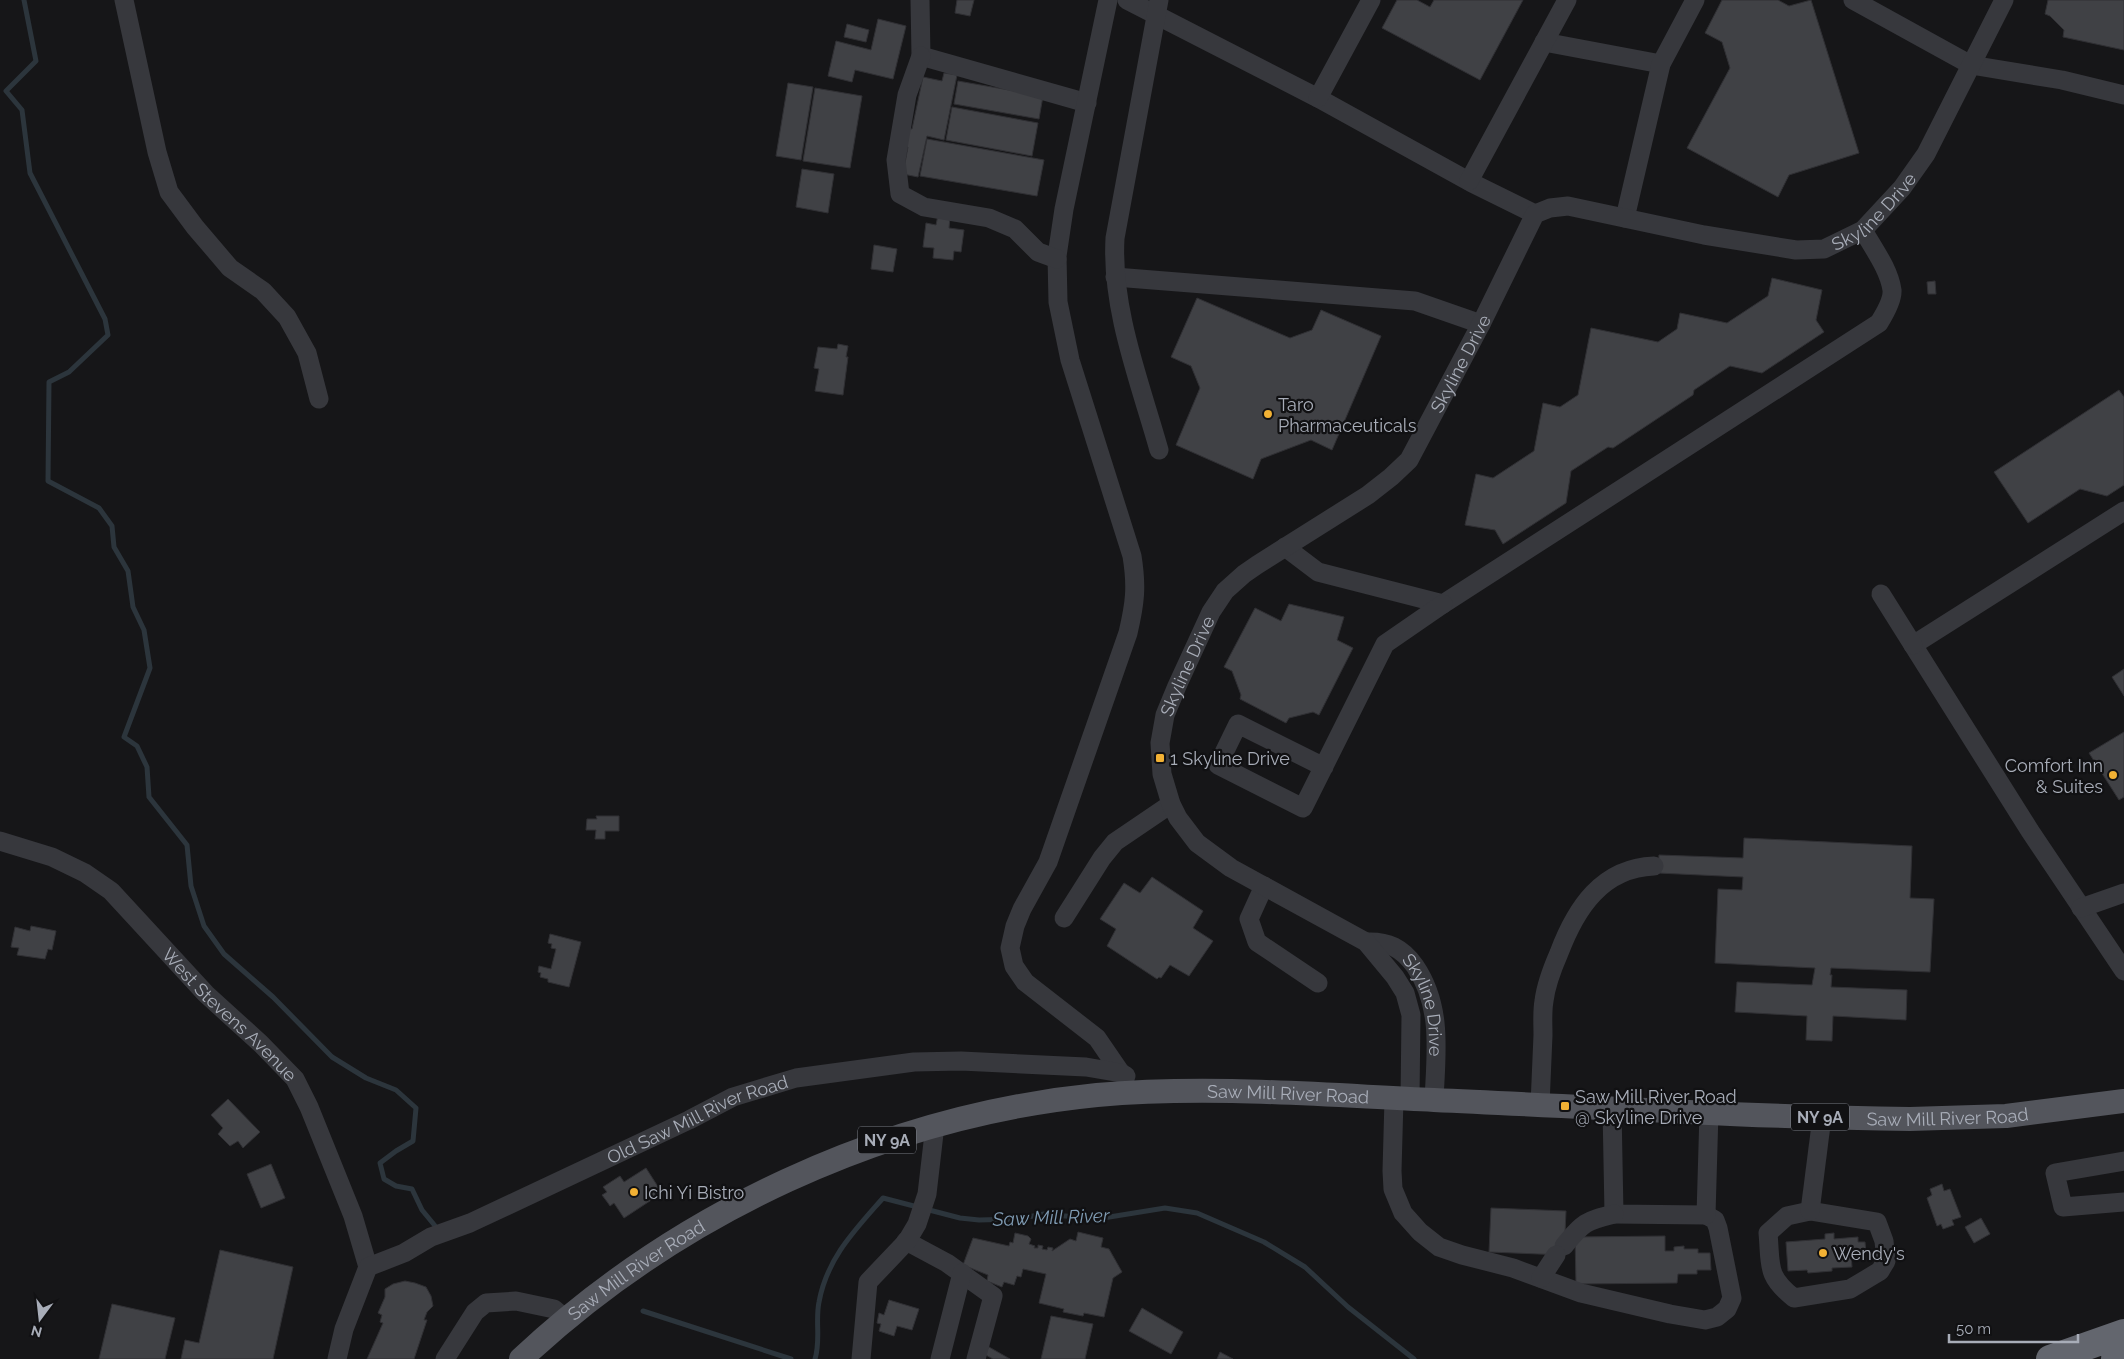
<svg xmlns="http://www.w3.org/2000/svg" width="2124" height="1359" viewBox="0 0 2124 1359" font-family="Raleway,sans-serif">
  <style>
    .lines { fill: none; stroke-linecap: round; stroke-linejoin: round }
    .stream { stroke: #2c353c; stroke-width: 5 }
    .building { fill: #404145; stroke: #303034 }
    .minor { stroke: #37383d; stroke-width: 19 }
    .major { stroke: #53555c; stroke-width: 24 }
    .highway { stroke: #63666e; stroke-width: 28 }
    .poi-dot { fill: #f2b134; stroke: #111113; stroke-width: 2 }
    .labels { text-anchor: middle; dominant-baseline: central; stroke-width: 4.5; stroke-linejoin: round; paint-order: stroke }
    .shield { fill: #111113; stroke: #7b7e86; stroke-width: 1 }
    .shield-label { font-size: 16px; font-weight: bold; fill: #a8adb8 }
    .street-label { font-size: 18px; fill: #a8adb8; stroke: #111113 }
    .poi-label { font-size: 18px; fill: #a8adb8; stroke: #111113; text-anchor: start }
    .water-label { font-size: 19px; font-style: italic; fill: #7f9bb3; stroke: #111113 }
  </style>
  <rect width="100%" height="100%" fill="#161618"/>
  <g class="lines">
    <path class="stream" d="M24,0l12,61 -30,30 16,19 8,63 75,146 3,16 -39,37 -20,10 -1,99 51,27 13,18 2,21 14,24 5,36 11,23 6,38 -26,69 13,9 10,21 2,30 38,48 4,41 13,40 20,28 49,43 59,60 34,21 30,12 20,18 -3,33 -17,10 -16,12 4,16 12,7 16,3 10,21 14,17
      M643,1311l148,48
      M815,1359c6,-19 0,-38 4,-57 8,-44 36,-72 64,-104l77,20 19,2 38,-1 27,-5 53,5 68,-11 32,5 67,29 41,25 43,40 66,52"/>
  </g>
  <path class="building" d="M957,0h17l-4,16 -15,-3z
    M1397,0h20l13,7 4,-7h89l-43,80 -98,-52z
    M1722,0h56l11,6 22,-6 48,153 -70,22 -11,22 -91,-49 43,-80 -8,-26 -17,-9z
    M2048,0h76v50l-61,-13 1,-7 -14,-14 -5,-2z
    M878,19l28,7 -13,53 -38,-9 -3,12 -24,-6 8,-35 35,9z
    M847,24l22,6 -3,12 -22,-5z
    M944,73l13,2 -13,65 -17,-4 -9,41 -15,-3 5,-27 -6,-1 4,-18 6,1 11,-52 19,4z
    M958,81l85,15 -4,23 -85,-15z
    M788,83l25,4 -12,73 -25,-4z
    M815,88l47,8 -12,72 -47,-7z
    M952,107l86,16 -6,33 -86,-16z
    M927,139l117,21 -7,36 -117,-20z
    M802,169l32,5 -6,39 -32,-6z
    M938,215l12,2 -1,11 15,2 -3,22 -7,-1 -1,9 -20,-2 1,-10 -11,-1 3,-24 10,2z
    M874,245l23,4 -4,23 -22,-3z
    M1772,278l50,12 -6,30 8,12 -62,41 -32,-7 -36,24 -1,5 -80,53 -5,-1 -37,24 -5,32 -63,41 -8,-14 -30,-5 11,-51 17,4 41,-27 9,-48 17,4 18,-12 13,-67 67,14 19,-13 3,-16 47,10 41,-27z
    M1935,281l1,13h-8l-1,-12z
    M1197,298l93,40 22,-8 9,-20 60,26 -49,114 -21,-10 -50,19 -8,20 -77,-34 24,-57 -9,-22 -20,-9z
    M838,344l10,2 -2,11h2l-5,38 -28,-4 4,-22 -5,-1 4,-21 19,2z
    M2119,390l5,7v88l-17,11 -27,-7 -52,34 -34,-51z
    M1289,604l55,13 -7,23 16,8 -34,67 -6,-3 -24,6 -3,5 -46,-24 1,-4 -9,-24 -8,-4 31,-59 26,13z
    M2124,669v27l-12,-19z
    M2124,732v65l-5,3 -30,-47z
    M596,816h23v15h-14v8h-10l1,-9h-10l1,-11h10z
    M1744,838l168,8 -2,52 24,1 -4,73 -99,-4 -1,7h2l-1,12 76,3 -1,30 -73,-4 -1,25 -26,-1 1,-24 -72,-4 2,-30 75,3 3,-17 -100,-5 3,-74 24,1 1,-13 -85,-4 1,-18 84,3z
    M1152,877l51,34 -10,17 20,13 -24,35 -19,-11 -9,13 -2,-1 -2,2 -50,-33 9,-17 -16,-10 24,-36 16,10z
    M31,926l25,5 -4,19 -4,-1 -3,10 -28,-4 2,-7 -8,-1 4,-20 15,4z
    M550,934l31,8 -12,45 -21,-5v-3l-8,-2 1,-4 -3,-1 1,-6 12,3 5,-20 -5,-1 1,-4 -4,-1z
    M228,1099l32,33 -17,16 -5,-7 -8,5 -12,-12 5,-6 -12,-13z
    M271,1164l14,34 -24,10 -14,-34z
    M646,1168l16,25 -38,25 -10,-15 -4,3 -2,-3 -6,-8 5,-3 -4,-5 17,-11 4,6z
    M1942,1184l2,7 6,-2 11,28 -9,3 2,5 -11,4 -2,-5 -4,2 -10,-28 5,-3 -2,-6z
    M1491,1208l75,3 -2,44 -75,-3z
    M1981,1218l9,16 -16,9 -9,-16z
    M1078,1232l25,6 -2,9 8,2 13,23 -9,6 -9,39 -20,-4 -1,3 -20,-4 1,-3 -25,-6 7,-29 -23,-5 -2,8 -4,-1 -3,9 -10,-3 -2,5 -15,-6 1,-6 -25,-10 10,-27 36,8 1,-4 3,1 2,-10 13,3 3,3 -2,5 6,2 -1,2h4v-3l5,1 -1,3 5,1 1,-3 5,1 -1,3 18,-12 6,2z
    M1834,1233v6l24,-2v5h7l1,11 -15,1 1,13 -20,1v3l-24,2 -1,-3 -19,1 -2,-29 39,-3v-5z
    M1665,1236v15h9v-4l10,-1v3h14v4h12l1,17h-14v4h-19l-1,9 -101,1 -1,-47z
    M220,1250l73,17 -20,92h-92l4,-19 14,3z
    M405,1281l10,2 11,4 5,9 2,10 -6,6 -3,8h3l-13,39h-47l16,-36 -3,-1 2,-7 -4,-2 7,-16v-8l8,-5z
    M889,1300l30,9 -7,21 -15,-4 -3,10 -15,-5 2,-7 -4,-1 2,-10 5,2z
    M112,1304l63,14 -10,41h-66z
    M1142,1308l41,24 -12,22 -42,-23z
    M1051,1316l42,8 -8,35h-44z
    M989,1347l21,12h-17l-9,-5z
    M1220,1352l13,7h-16z"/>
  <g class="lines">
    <g class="minor">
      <path d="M124,0l33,152 12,40 26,35 35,41 33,23 24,26 20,36 12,46"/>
      <path d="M920,0l1,56 166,47"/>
      <path d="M1108,0l-44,209 -7,47 1,46 12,58 62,196c5,31 3,47 -4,77l-80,229 -26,47 -7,17 -5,22 4,18 11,16 72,56 24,35"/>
      <path d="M1127,0l191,98 154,85 63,31"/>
      <path d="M1853,0l118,65 91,15 62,15"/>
      <path d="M1544,42l117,22"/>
      <path d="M921,56l-14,39 -11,65 4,34 24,13 65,11 26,11 23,23 19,7"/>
      <path d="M1318,98l53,-98"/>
      <path d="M1469,181l98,-181"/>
      <path d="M1625,218l36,-154 34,-64"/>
      <path d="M1115,277l300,24 66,23"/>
      <path d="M1159,450c-19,-68 -48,-140 -44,-212l44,-238"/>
      <path d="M2124,511l-211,134 117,186 94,140"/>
      <path d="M1285,547l33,25 125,32 436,-281c5,-8 14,-23 13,-33 -3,-21 -19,-42 -29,-60"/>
      <path d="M1881,594l32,51"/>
      <path d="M1324,767l-86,-43 -20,41 85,43 82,-164 58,-40"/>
      <path id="s1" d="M0,841l52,16 33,16 26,18 95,103 55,50 34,35 14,28 44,109 15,51"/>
      <path d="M1264,886l-15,33 8,23 61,41"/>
      <path d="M2081,908l43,-15"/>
      <path d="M1064,918l38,-60 13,-16 56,-38"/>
      <path id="s2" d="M1366,942c22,-1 36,6 49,24 28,41 21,88 19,134"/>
      <path d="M1394,1099l-2,72 1,18 10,24 17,19 19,15 23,8 51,13 68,25 89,21 35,6 12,-3 10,-8 5,-11 -14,-70 -3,-8 -9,-5"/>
      <path id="s3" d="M1410,1099l1,-84 -6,-22 -10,-16 -29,-35 -135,-74 -34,-25 -19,-25 -7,-14 -9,-30 -2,-31 5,-28 12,-29 34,-74 14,-21 19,-17 13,-9 111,-70 23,-18 18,-17 72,-136 54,-110 15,-6 18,-2 136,29 92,15 28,-1 39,-19 39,-42 24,-34 78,-154"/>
      <path d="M1540,1105c1,-23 2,-46 3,-70 0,-11 -1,-23 1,-34 2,-17 8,-32 15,-48 17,-45 43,-85 95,-87"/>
      <path d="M1612,1108l2,106 92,1 3,-103"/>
      <path d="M2124,1161l-69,12 8,34 61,-5"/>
      <path d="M1810,1211l67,11 7,19 2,20 -6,10 -30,18 -56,9c-28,-22 -23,-32 -26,-65l19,-17z"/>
      <path d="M1810,1211l12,-94"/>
      <path d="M906,1241l41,22 46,33 -17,63"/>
      <path d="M1564,1246c19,-24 22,-25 50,-32"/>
      <path d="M1541,1278l15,-23"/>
      <path id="s4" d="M337,1359l7,-30 24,-62 36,-14 27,-16 39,-14 219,-103 44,-23 63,-19 118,-16 47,-1 125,6 35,6 5,3"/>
      <path d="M445,1359l30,-47 11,-9 30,-2 38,8 12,10"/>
      <path d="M861,1359l7,-77 39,-41 10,-17 10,-30 8,-69"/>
      <path d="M940,1359l22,-86"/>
    </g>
    <path class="major" id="s5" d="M521,1359c156,-146 363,-243 576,-264 112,-10 225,0 337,5 158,7 317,17 476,19l96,-3 118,-15"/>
    <path class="highway" d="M2050,1359l74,-26
      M2115,1359l9,-3"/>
  </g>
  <g class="poi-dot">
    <circle cx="1268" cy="414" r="5"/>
    <rect x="1155" y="753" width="10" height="10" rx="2.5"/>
    <circle cx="2113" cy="775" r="5"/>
    <rect x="1560" y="1101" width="10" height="10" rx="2.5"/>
    <circle cx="634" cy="1192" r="5"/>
    <circle cx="1823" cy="1253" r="5"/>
  </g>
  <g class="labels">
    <g class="shield">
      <rect x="1791" y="1103.5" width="58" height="27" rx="4"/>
      <rect x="858" y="1126.5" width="58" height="27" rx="4"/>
    </g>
    <g class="shield-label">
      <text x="1820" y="1117">NY 9A</text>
      <text x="887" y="1140">NY 9A</text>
    </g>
    <g class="street-label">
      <text stroke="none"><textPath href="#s3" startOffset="1504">Skyline Drive</textPath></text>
      <text stroke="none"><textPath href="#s3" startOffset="979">Skyline Drive</textPath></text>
      <text stroke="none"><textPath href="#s3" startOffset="559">Skyline Drive</textPath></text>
      <text stroke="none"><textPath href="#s2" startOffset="98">Skyline Drive</textPath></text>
      <text stroke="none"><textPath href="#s1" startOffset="294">West Stevens Avenue</textPath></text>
      <text stroke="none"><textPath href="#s5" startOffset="836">Saw Mill River Road</textPath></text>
      <text stroke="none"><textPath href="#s5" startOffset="1496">Saw Mill River Road</textPath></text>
      <text stroke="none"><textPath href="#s4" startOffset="459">Old Saw Mill River Road</textPath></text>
      <text stroke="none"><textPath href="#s5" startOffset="146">Saw Mill River Road</textPath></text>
    </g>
    <g class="poi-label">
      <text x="1278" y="404">Taro<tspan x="1278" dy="21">Pharmaceuticals</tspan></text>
      <text x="1170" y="758">1 Skyline Drive</text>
      <text x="2103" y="765" text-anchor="end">Comfort Inn<tspan x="2103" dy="21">&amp; Suites</tspan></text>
      <text x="1575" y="1096">Saw Mill River Road<tspan x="1575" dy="21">@ Skyline Drive</tspan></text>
      <text x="644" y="1192">Ichi Yi Bistro</text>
      <text x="1833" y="1253">Wendy's</text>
    </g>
    <g class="water-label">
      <text transform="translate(1051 1217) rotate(-2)">Saw Mill River</text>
    </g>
  </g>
  <g transform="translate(40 1319) rotate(195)" stroke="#111113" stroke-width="4" paint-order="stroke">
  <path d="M0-4L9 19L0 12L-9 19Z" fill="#a8adb8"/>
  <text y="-8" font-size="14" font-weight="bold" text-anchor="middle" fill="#a8adb8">N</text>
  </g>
  <path d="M1949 1334v8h129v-8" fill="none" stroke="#a8adb8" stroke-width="2.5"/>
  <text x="1956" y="1334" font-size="15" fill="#a8adb8" stroke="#111113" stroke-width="4" paint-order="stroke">50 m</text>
</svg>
